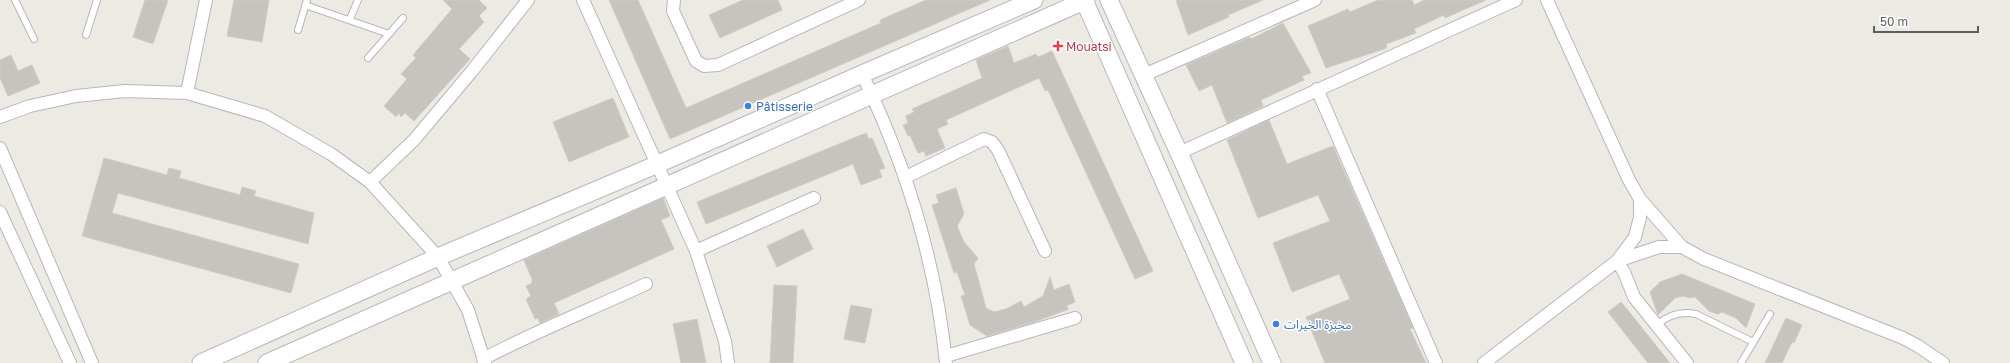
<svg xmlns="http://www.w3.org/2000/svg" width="2010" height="363" viewBox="0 0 2010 363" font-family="'Golos Text','Noto Sans Arabic',sans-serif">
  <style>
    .building { fill: #c7c4bf; stroke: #d0ccc1 }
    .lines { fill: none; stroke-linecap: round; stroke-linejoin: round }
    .lane-casing { stroke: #b5b7bb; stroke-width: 8 }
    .street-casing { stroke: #b5b7bb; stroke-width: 14 }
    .secondary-casing { stroke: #b6b8bd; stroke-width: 19 }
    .lane { stroke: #fff; stroke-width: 6 }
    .street { stroke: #fff; stroke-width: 12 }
    .secondary { stroke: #fff; stroke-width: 17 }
    .health-dot { fill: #e0444e; stroke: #fff; stroke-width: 1.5 }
    .shop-dot { fill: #3f7fe0; stroke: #fff; stroke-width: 1.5 }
    .labels { text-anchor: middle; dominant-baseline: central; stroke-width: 3; stroke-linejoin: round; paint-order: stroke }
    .health-label { font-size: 12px; fill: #be3a42; stroke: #fff; text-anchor: start }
    .shop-label { font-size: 12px; fill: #366cbe; stroke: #fff; text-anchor: start }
  </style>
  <rect width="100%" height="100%" fill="#eceae2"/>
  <path class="building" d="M145,0h23l-15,44 -20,-7z
    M234,0h35l-7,42 -35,-6z
    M443,0h36l8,8 -8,8 5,6 -25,27 11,10 -56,62 -9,-8 -4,4 -2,-4 -3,4 -12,-11 23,-27 -6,-5 15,-16 -3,-3 39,-46z
    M609,0h29l48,108 195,-85 -1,-3 46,-20h64l-320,139z
    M743,0h35l4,10 -62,28 -11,-23z
    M1176,0h87l-35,15 1,2 -41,18z
    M1378,0h34l2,5 10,-5h62l-41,18 -1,-3 -30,14 2,4 -30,11 1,4 -61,20 -18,-42 40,-17 2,3z
    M1283,23l28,50 -9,3 2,4 -43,20 2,6 -36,17 -15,-38 -13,6 -13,-26 64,-28 1,2z
    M1008,46l6,17 22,-9 2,3 14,-6 101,220 -18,8 -87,-189 -3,1 -6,-13 -93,42 2,4 -11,5 8,19 -19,8 -2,-5 -6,2 -8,-18 -2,1 -5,-11 5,-2 -2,-7 8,-4 -2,-3 70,-31 -6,-18z
    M11,55l7,16 14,-6 8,18 -32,13 -8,-18v-18z
    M613,98l16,39 -60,25 -16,-40z
    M1269,120l18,44 46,-18 80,182 -3,1 16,34h-101l-19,-46 44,-18 -11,-25 -47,18 -19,-49 57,-22 -12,-26 -60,23 -31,-78z
    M866,133l3,6 3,-1 13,30 -6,2 3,7 -21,8 -8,-21 -147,60 -9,-22z
    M104,158l63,17 2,-7 12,3 -2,7 61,17 2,-8 14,4 -2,5 60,17 -6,31 -190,-51 -6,20 187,51 -8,29 -209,-57z
    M956,188l8,26 -7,12 7,16 14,16 -4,6 12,44 8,4 12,-3 15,-8 3,6 19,-11 7,-19 4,13 15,-6 6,18 -9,4 3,3 -35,13 -47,14 -17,-11 -9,-29 4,-1 -8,-23 -3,1 -22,-68 7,-2 -3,-8z
    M663,198l7,18 -9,4 13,29 -120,54 5,11 -19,9 -2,-5 -3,1 -9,-20 5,-3 -5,-10 6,-3v-4l-8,-19z
    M803,229l10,20 -36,18 -10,-21z
    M1682,274l73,30 -9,24 -10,-10 -14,-6 -4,2 -9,-3 -14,-14 -5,1 -7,-2 -8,2 -17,17 -8,-23 10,-10z
    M774,285l23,1 -4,77h-23z
    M1621,302l10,12 39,49h-22l-40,-51z
    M851,305l21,4 -7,34 -21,-4z
    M1786,318l16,7 -8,18 -2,-1 -10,21h-17z
    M697,319l9,44h-25l-8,-39z"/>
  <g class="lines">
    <g class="lane-casing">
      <path id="lane" d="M15,0l19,39
        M305,5l84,29
        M350,19l8,-19
        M298,30l9,-30
        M86,35l11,-35
        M368,58l35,-40
        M1657,325c11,-10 23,-14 39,-11l57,28
        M1741,363l29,-49"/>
    </g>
    <g class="street-casing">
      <path id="street" d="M583,0l113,251 29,90 3,22
        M674,0l-1,11 23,50 8,5 14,-1 141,-65
        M862,74c44,91 74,189 84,289
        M1144,75l171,-75
        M1317,89l119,274
        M187,93l19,-93
        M0,117l30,-11 46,-10 49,-5 62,2 78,23 66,38 39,28 68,75 30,53 17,53
        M0,148l92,215
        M1179,153l337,-153
        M906,177l78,-38 8,3 6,8 47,101
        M370,182l44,-42 58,-69 56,-71
        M1640,199l42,48 22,12 199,79 15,8 25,17
        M0,212l70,151
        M1682,247h-23l-42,14 7,11 10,25 53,66
        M696,251l118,-53
        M946,356l129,-38
        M483,359c53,-28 109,-50 163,-75
        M1484,363l133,-102 18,-24 5,-20v-18l-11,-19 -82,-180"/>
    </g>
    <g class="secondary-casing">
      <path id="secondary" d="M1084,0l160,363
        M1109,0l70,153 93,210
        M201,363l237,-106 220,-93 204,-90 172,-74
        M267,363l819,-363"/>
    </g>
    <use href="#lane" class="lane"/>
    <use href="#street" class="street"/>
    <use href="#secondary" class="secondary"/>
  </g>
  <path class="health-dot" d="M1056 40h4v4h4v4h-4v4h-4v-4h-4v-4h4z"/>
  <g class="shop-dot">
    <circle cx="748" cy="106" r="4"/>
    <circle cx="1276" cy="324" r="4"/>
  </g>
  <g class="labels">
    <g class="health-label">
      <text x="1066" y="46">Mouatsi</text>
    </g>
    <g class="shop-label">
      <text x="756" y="106">Pâtisserie</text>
      <text x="1284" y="324">مخبزة الخيرات</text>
    </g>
  </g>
  <path d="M1874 26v6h104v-6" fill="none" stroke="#5a5d61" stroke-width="2"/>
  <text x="1880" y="26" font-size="12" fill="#5a5d61" stroke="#ffffff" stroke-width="3" paint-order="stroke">50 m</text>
</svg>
